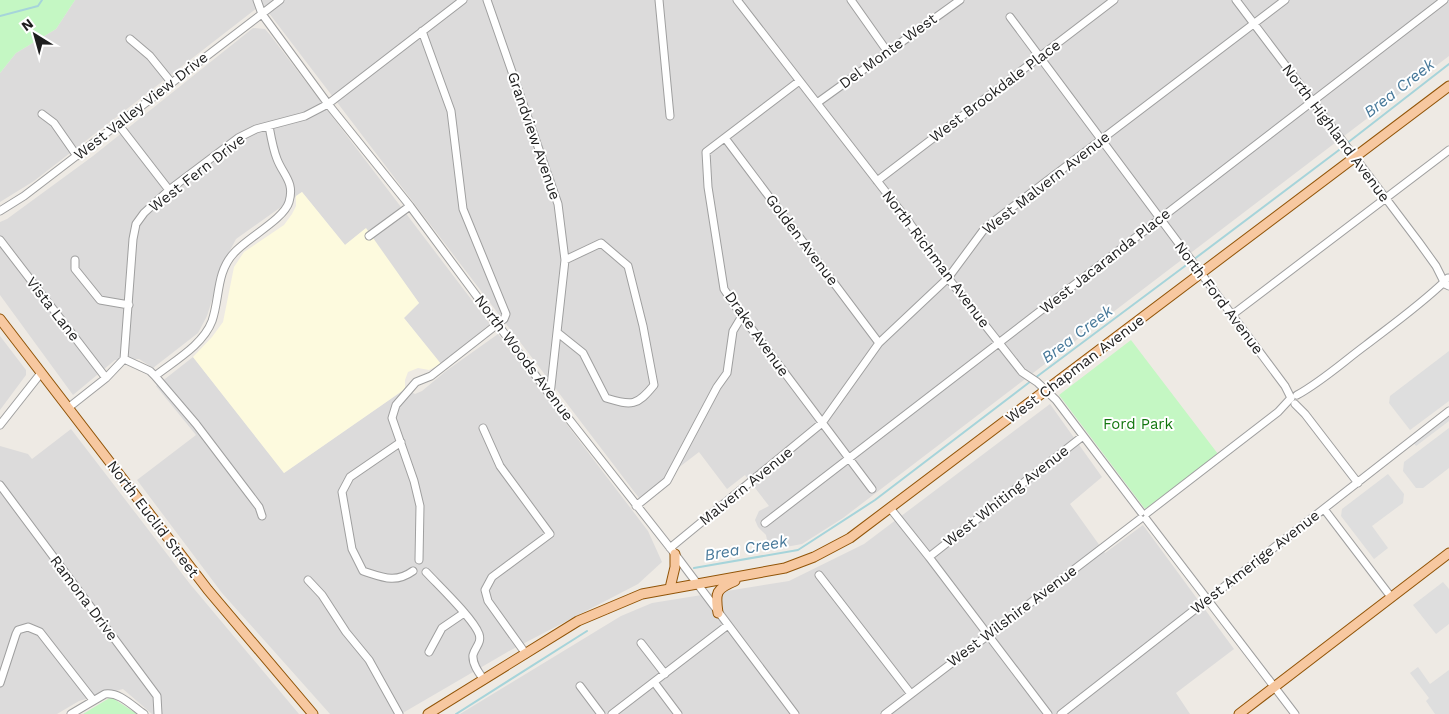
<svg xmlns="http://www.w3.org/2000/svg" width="1449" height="714" viewBox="0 0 1449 714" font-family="'Work Sans',sans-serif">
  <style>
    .residential { fill: #dcdbdb }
    .education { fill: #fdfade }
    .park { fill: #c4f7c3 }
    .parking { fill: #dedede }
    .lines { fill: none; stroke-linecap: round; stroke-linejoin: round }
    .stream { stroke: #a6d4da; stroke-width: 2 }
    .minor-casing { stroke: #9f9f9f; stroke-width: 9 }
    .major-casing { stroke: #915407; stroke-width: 11 }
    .minor { stroke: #fff; stroke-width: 7 }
    .major { stroke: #f7c8a0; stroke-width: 9 }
    .labels { text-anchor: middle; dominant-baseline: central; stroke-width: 4; stroke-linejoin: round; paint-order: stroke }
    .street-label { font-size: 15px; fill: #1e1e1e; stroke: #fff }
    .park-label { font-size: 15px; fill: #137710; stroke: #fff }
    .water-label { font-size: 16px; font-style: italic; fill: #48799a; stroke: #fff }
  </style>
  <rect width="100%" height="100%" fill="#eeeae4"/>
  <path class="residential" d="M75,0h1374v56l-606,462 -41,26 -33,6 -3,-15 -8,-8 -3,-7 4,-9 10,-5 -24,-31 -18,14 -28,-37 -60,46 -377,-494 -228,177 -34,21v-129l16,-20 40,-24z
    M253,28l12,1 6,7 219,288 -49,40 -38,-47 16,-14 -54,-74 -20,16 -43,-53 -66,47 -12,23 -17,54 -9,17 -45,35 -14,-9 -24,1 -42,35 -73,-100v-73l7,-3 86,-63z
    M498,334l150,197 14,31 -24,22 -127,66 -110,64h-71l-108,-121 -85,-113 59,-45 -40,-49 37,-29 91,116 121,-84 10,5 7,-3 24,-20z
    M0,336l26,34v5l-26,35z
    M1050,404l52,73 -32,27 35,49 38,-28 91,124 -58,44 14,21h-730l161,-98 31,-13 137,-22 75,-37z
    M71,429l119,155 109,130h-147l-29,-25 -44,12 -22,13h-57v-268l28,8 4,5z"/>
  <path class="education" d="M302,192l43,53 21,-17 53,75 -15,15 37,46 -12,6 -11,-2 -10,4 -3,8v9l-121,84 -91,-116 19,-20 11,-15 11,-55 10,-15 40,-27 8,-11 4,-8v-10z"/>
  <path class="park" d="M0,0h75l-19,29 -40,24 -16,20z
    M1131,340l87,114 -73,55 -86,-114z
    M111,697l26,17h-54z"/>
  <path class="parking" d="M1449,351v50l-39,29 -21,-27 1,-7z
    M1449,414v7l-33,25 -3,-4z
    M1449,428v40l-26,20h-7l-13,-17 1,-9z
    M1388,474l16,20 -1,9 -31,23 16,22 -14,11 -33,-43 1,-7z
    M1443,582l6,7v35l-13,10 -23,-29z
    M1418,667l12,17 19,-14v44h-14l-9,-13 3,-3 -19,-25z"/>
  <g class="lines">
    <path class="stream" d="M0,16l38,-10 4,-6
      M1346,144l103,-80
      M1193,260l150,-113
      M1035,378l154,-115
      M694,568l104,-18 77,-50 156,-119
      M456,714l131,-83"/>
    <g class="minor-casing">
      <path id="minor" d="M257,0l5,14 66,90 82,102 140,189 125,159 120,160
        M487,0l71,204 7,56 -15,135
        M659,0l11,116
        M737,0l172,222 39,56 74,94 15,10 19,18 85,112
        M851,0l36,51
        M1236,0l182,241 18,25 9,18 4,2
        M1010,17l275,369 6,12
        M130,39l20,17 21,26
        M798,82l-92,70 2,35 16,102 18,27 130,173
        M817,103l143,-103
        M42,114l12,9 23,33
        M118,124l51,66
        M725,138l154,205
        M877,181l237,-181
        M0,211l24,-15 256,-196
        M369,236l41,-30
        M0,240l106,138
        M75,260v9l25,31 29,5
        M1448,278h1
        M1232,315l217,-165
        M558,333l25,20 23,45c26,8 31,8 48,-13l-11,-59 -15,-60 -27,-23 -36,17
        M124,359l26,12 5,5 41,48 63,83 3,9
        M155,376c19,-15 48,-31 57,-55 8,-23 4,-49 22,-68 13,-15 50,-34 55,-51 6,-20 -6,-27 -12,-43 -4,-10 -6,-22 -8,-33
        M1297,395c24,-13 46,-33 69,-50 26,-20 54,-40 78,-63
        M1295,404l10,10 53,69
        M68,408l38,-30 18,-19 9,-120 3,-15 8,-11 25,-23 69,-52 18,-9 49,-13 23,-12 135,-104
        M0,425l41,-52
        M483,428l17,38 50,68 -58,43 -7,13 3,11 38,53
        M401,442l-51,35 -8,15 10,57 11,22c19,6 32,13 50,0
        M0,485l157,211 1,18
        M636,506l31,-25 50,-94 10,-14 6,-42 9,-15
        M890,508l39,49 119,157
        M1324,509l67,88
        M1147,513l131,-101 12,-13
        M1146,519l149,195
        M765,523l679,-523
        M670,548l152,-125 57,-80 69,-65 37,-50 300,-228
        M929,557l154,-121
        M419,560l1,-54 -6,-25 -22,-63 4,-13 20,-23 15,-6 73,-57 2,-5 -43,-105 -12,-98 -29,-80
        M426,572c13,14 47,46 53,62 3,9 -4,13 -6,21 -1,9 6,18 11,25
        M819,575l92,119
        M308,580l14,15 24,37 23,28 30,54
        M641,643l24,31
        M429,652l13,-24 22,-15
        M654,682l24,32
        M0,683l16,-49 2,-4 10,-3 12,5 53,68
        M580,686l21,28
        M71,714l34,-20c15,-2 27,12 39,20
        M612,714l116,-89
        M885,714l255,-195
        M1061,714l388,-303"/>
    </g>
    <g class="major-casing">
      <path id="major" d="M0,319l208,271 105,124
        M670,588l5,-21v-13
        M718,613c-3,-21 -2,-24 17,-32
        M428,714l150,-93 64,-27 143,-26 29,-11 36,-19 599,-452
        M1239,714l210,-161"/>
    </g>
    <use href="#minor" class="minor"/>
    <use href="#major" class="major"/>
  </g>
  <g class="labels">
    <g class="street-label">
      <text transform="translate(888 51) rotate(-36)">Del Monte West</text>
      <text transform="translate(995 91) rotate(-37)">West Brookdale Place</text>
      <text transform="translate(141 106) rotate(-38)">West Valley View Drive</text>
      <text transform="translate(1336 133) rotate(53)">North Highland Avenue</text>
      <text transform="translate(534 136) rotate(71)">Grandview Avenue</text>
      <text transform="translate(197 173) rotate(-38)">West Fern Drive</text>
      <text transform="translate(1046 183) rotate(-38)">West Malvern Avenue</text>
      <text transform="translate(802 240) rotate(53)">Golden Avenue</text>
      <text transform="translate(936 259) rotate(53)">North Richman Avenue</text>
      <text transform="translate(1105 261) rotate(-38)">West Jacaranda Place</text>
      <text transform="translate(1219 298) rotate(53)">North Ford Avenue</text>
      <text transform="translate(53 309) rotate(52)">Vista Lane</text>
      <text transform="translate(757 334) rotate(55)">Drake Avenue</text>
      <text transform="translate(524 358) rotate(53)">North Woods Avenue</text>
      <text transform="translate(1075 369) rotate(-37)">West Chapman Avenue</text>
      <text transform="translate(746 486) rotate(-39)">Malvern Avenue</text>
      <text transform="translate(1006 496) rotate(-38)">West Whiting Avenue</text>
      <text transform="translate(153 519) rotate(53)">North Euclid Street</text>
      <text transform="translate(1255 562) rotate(-38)">West Amerige Avenue</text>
      <text transform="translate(84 598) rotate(53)">Ramona Drive</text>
      <text transform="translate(1012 616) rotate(-37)">West Wilshire Avenue</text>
    </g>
    <g class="park-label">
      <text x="1138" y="424">Ford Park</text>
    </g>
    <g class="water-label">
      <text transform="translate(1399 88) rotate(-38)">Brea Creek</text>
      <text transform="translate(1077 334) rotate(-37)">Brea Creek</text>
      <text transform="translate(746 548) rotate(-10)">Brea Creek</text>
    </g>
  </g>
  <g transform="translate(35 35) rotate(323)" stroke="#ffffff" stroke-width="4" paint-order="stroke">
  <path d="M0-4L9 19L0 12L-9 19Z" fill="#1e1e1e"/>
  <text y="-8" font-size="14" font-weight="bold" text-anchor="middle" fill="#1e1e1e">N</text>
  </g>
</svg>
